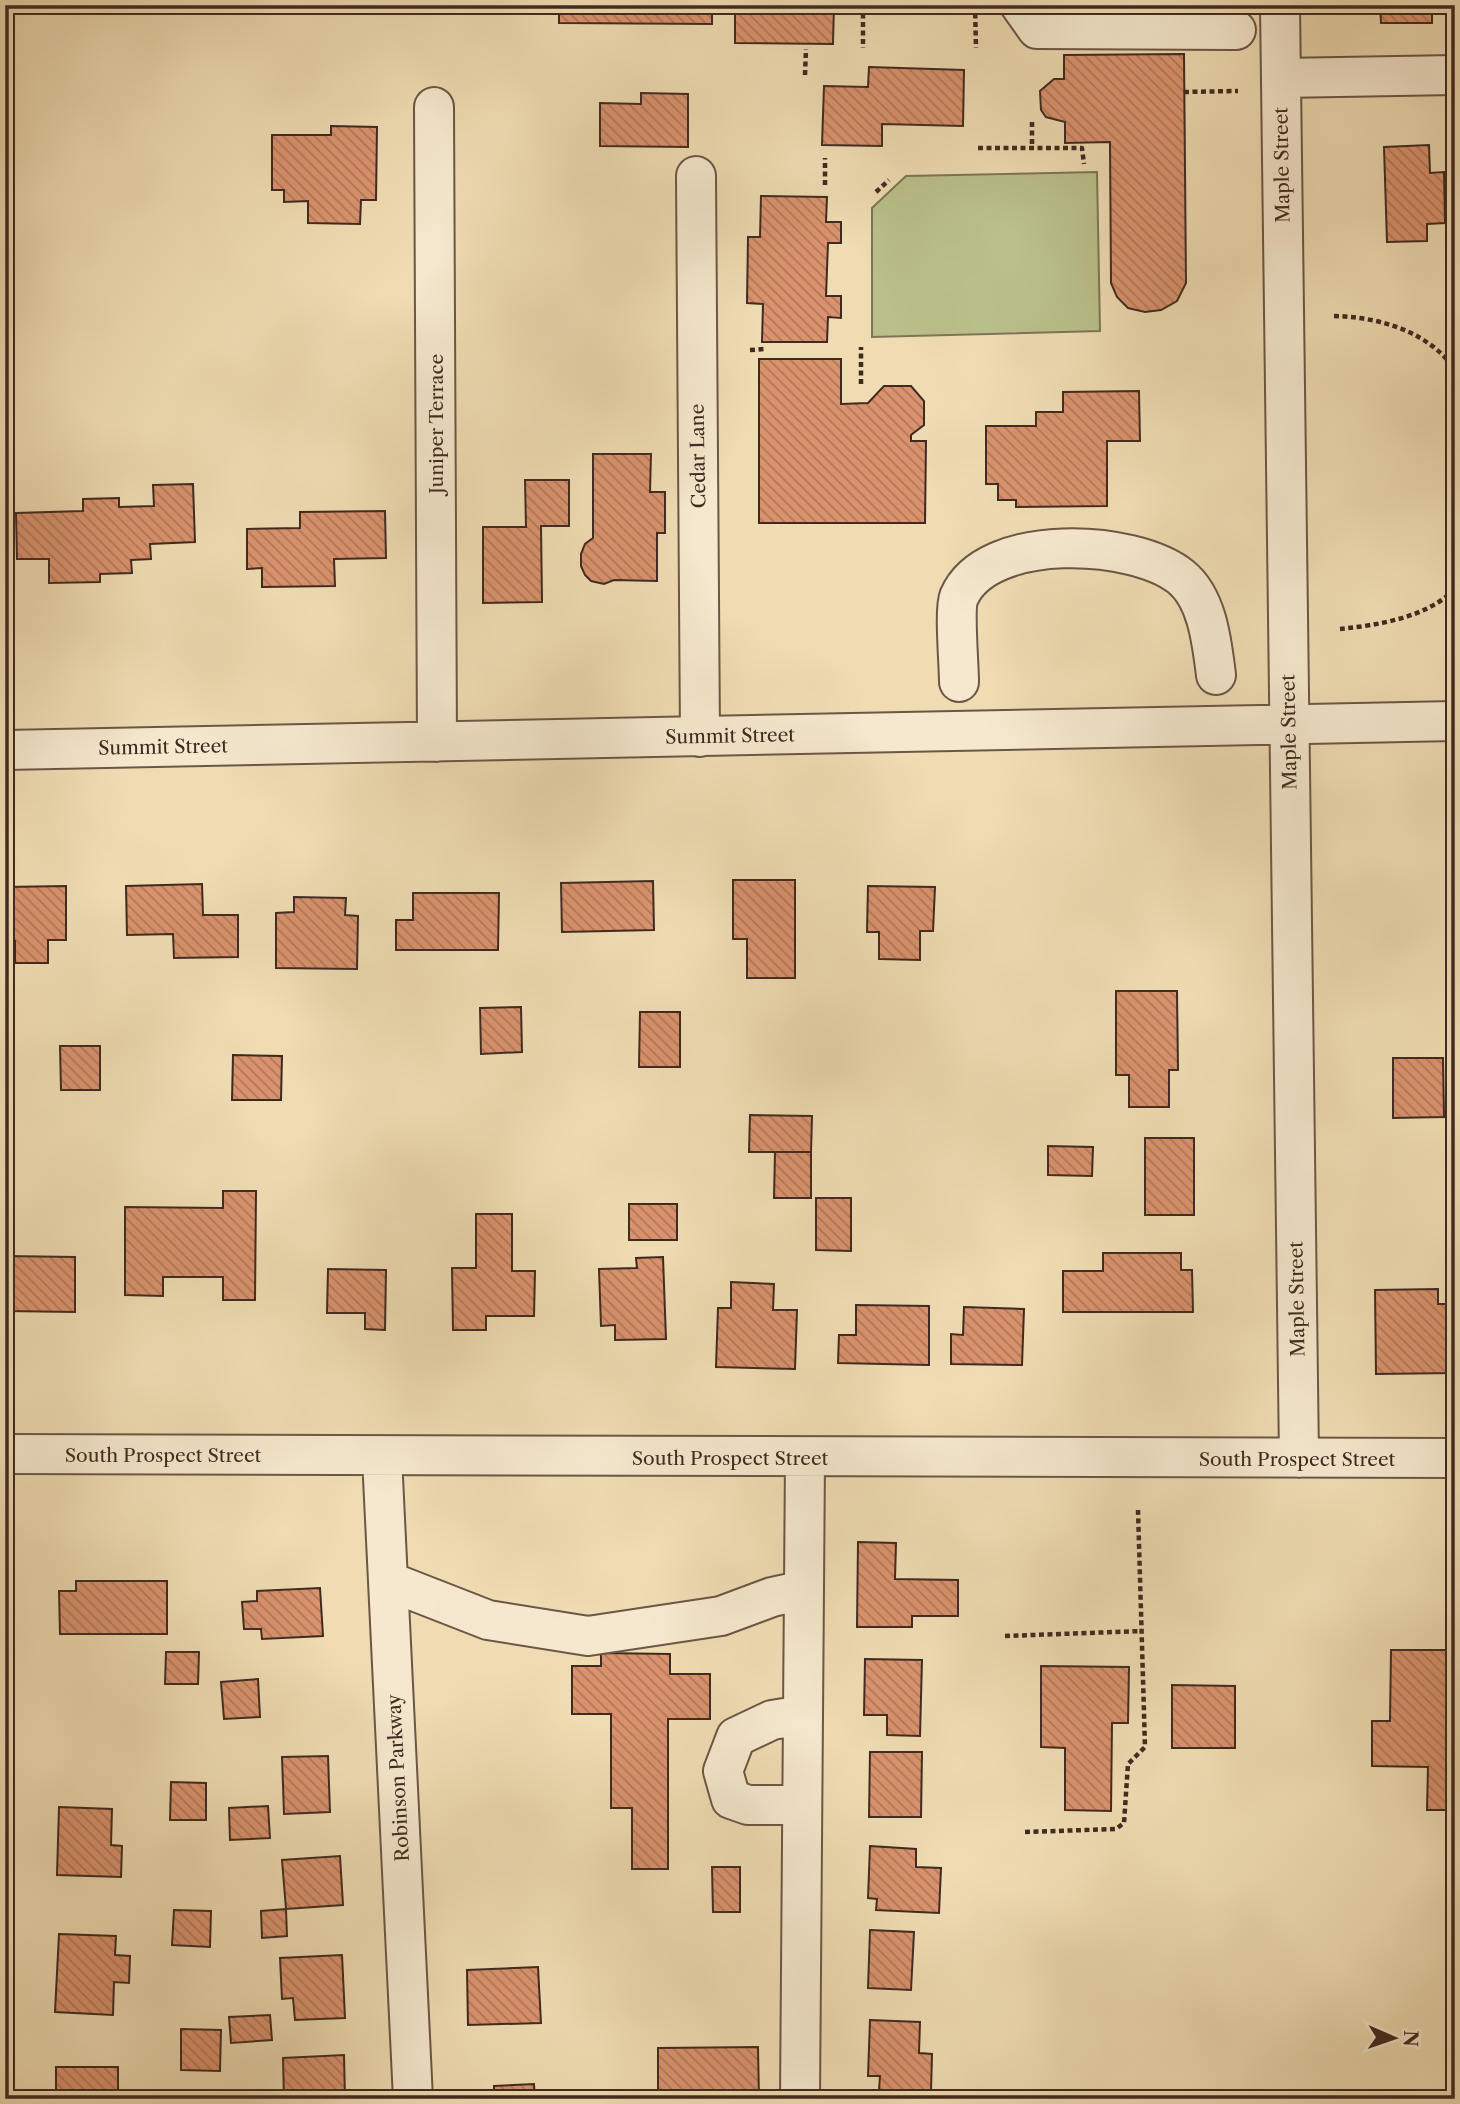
<svg xmlns="http://www.w3.org/2000/svg" width="1460" height="2104" viewBox="0 0 1460 2104" font-family="'Libre Caslon Text',serif">
  <style>
    .green { fill: #bac08b; stroke: #7d7556; stroke-width: 2 }
    .building { fill: url(#building-back-hatch); stroke: #402a20; stroke-width: 2 }
    .lines { fill: none; stroke-linecap: round; stroke-linejoin: round }
    .minor-casing { stroke: #6c5645; stroke-width: 42 }
    .path { stroke: #402a20; stroke-width: 4.5; stroke-dasharray: 5 3.5; stroke-linecap: butt }
    .minor { stroke: #f5e8ce; stroke-width: 38 }
    .labels { text-anchor: middle; dominant-baseline: central; stroke-width: 5; stroke-linejoin: round; paint-order: stroke }
    .street-label { font-size: 19px; fill: #402a20; stroke: #f5e8ce }
  </style>
  <defs>
    <pattern id="building-back-hatch" width="6" height="6" patternUnits="userSpaceOnUse" patternTransform="scale(1.75)"><rect width="6" height="6" fill="#da936e"/><path d="M-1 5l2 2M0 0l6 6M5-1l2 2" fill="none" stroke="#b2785a"/></pattern>
  </defs>
  <rect width="100%" height="100%" fill="#efdcb3"/>
  <filter id="stains"><feTurbulence type="fractalNoise" baseFrequency=".00286" numOctaves="4"/><feColorMatrix values="0 0 0 0 .2 0 0 0 0 .09 0 0 0 0 .02 0 0 0 .5 -.17"/></filter>
  <radialGradient id="worn" r=".72"><stop offset=".6" stop-color="#630" stop-opacity="0"/><stop offset="1" stop-color="#630" stop-opacity=".3"/></radialGradient>
  <path class="green" d="M1097,172l3,159 -228,6v-129l34,-32z"/>
  <path class="building" d="M559,5h153v19l-153,-1z
    M712,5h122l-1,39 -98,-1v-30h-23z
    M1085,5h85v5h-85z
    M1380,5h52v18h-51z
    M1184,54l2,229 -9,18 -16,9 -16,2 -17,-4 -11,-11 -6,-14 -1,-141 -45,1v-21l-19,-5 -5,-7 -1,-19 14,-12h10v-24z
    M869,67l95,3 -1,56 -81,-2v22l-60,-1 2,-59 44,1z
    M641,93l47,1v53l-88,-1v-43l41,1z
    M331,126l46,1 -1,73h-15l-1,24 -52,-1v-22l-24,1v-12h-12v-55h59z
    M1429,145l1,28 14,-1 1,51 -18,1v17l-40,1 -3,-95z
    M761,196l66,1 -1,25h15v21h-13l-2,53h15v22l-13,-1 -1,25h-65l1,-38 -16,-1 1,-66h12z
    M759,359h82v45l27,-1 16,-17h27l13,15v24l-13,10v6h15l-1,82h-166z
    M1139,391l1,50h-33v65l-91,1v-7h-18v-16h-12v-58h50v-14h27v-20z
    M593,454h58l-1,38h15v41h-8v48l-43,-1 -10,4 -13,-3 -6,-6 -4,-9v-12l4,-10 8,-6z
    M525,480h44v46h-28l1,76 -59,1v-76h43z
    M193,484l2,58 -45,2 1,15 -20,1 1,13 -32,1v8l-51,1v-24h-32l-1,-46 67,-2v-12l36,-1v9l35,-1 -1,-21z
    M385,511l1,47 -52,1 1,27 -73,1v-19l-15,1v-40l53,-1v-16z
    M733,880h62v98h-48v-39h-14z
    M653,881l1,49 -92,2 -1,-49z
    M202,884l1,31h35v42l-64,1 -1,-24 -46,1 -1,-49z
    M66,886v54h-18v23h-33v-22h-10v-54z
    M868,886l67,1 -2,44h-13v29l-41,-1v-27h-12z
    M413,893h86l-1,57h-102v-30h17z
    M294,897l52,1 -1,17 13,1 -1,53 -81,-1v-55l18,-1z
    M1116,991h61l1,79h-9v37h-40v-32h-13z
    M521,1007l1,45 -41,2 -1,-46z
    M640,1012h40v55h-41z
    M60,1046h40v44h-39z
    M233,1055l49,1 -1,44h-49z
    M1393,1058h50l1,59 -51,1z
    M750,1115l62,1 -1,36h-62z
    M1145,1138h49v77h-49z
    M1048,1146l45,1 -1,29 -44,-1z
    M775,1152h36v46h-37z
    M223,1191h33l-1,109h-32v-23h-60v19l-38,-1v-88l98,1z
    M816,1198h35v53l-35,-1z
    M629,1204h48v36h-48z
    M476,1214h36v57h23l-1,45h-48v14h-33l-1,-62h24z
    M1103,1253h78v17h11l1,42h-130v-41h40z
    M5,1256l70,1v55l-70,-1z
    M663,1257l3,82 -51,1v-15l-14,1 -2,-57 38,-1 -1,-10z
    M328,1269l58,1 -1,60 -20,-1v-16h-38z
    M731,1282l43,2 -1,26h24l-2,59 -79,-2 2,-59h13z
    M1438,1289v15h17v69l-79,1 -1,-84z
    M856,1305l73,1v59l-91,-2 1,-28h17z
    M964,1307l60,2 -2,56 -71,-1v-30l12,1z
    M858,1542l38,1 -1,36 63,1v36h-46v11h-55z
    M76,1581h91v53h-107l-1,-43h17z
    M320,1588l3,48 -61,3 -1,-10h-17l-2,-27 15,-1v-10z
    M1391,1650h64v71h-6v33h6v56h-28l1,-43 -56,-1v-45h18z
    M166,1652h33l-1,32h-33z
    M601,1653l69,1v20h40v45h-42v150h-36v-61h-21v-94h-39v-48h29z
    M865,1659l57,1 -2,76 -33,-1v-20h-23z
    M1041,1666l88,1 -1,56h-16l-1,88 -46,-1v-62l-24,-1z
    M258,1679l2,38 -36,2 -3,-37z
    M1172,1685l63,1v62h-63z
    M870,1752h52l-1,65h-52z
    M328,1756l2,56 -46,2 -2,-57z
    M171,1782l35,1v37h-36z
    M268,1806l2,32 -40,2 -1,-32z
    M59,1807l53,2 -1,36 11,1 -1,31 -64,-2z
    M870,1846l46,3v18l25,1 -2,45 -63,-3 1,-11 -9,-1z
    M340,1856l3,49 -57,4 -4,-49z
    M712,1867h28v45h-27z
    M286,1909l1,27 -25,2 -1,-27z
    M174,1910l37,1 -1,36 -38,-2z
    M870,1930l44,2 -3,58 -43,-2z
    M59,1934l57,2 -1,19 15,1 -1,27 -15,-1 -1,33 -58,-3z
    M342,1955l3,63 -50,2 -2,-22 -11,1 -2,-41z
    M538,1967l3,56 -73,2 -1,-55z
    M270,2015l2,25 -41,3 -2,-26z
    M870,2020l50,2 -1,31 13,1 -1,38 -52,-2 1,-14h-12z
    M181,2029l40,1 -1,41 -39,-1z
    M758,2047l1,52h-101v-51z
    M344,2055l1,44h-61l-1,-41z
    M56,2067h62v32h-62z
    M534,2084l1,15h-41v-13z"/>
  <g class="lines">
    <g class="minor-casing">
      <path id="minor" d="M1020,5l17,24 199,1
        M1280,5l19,1453
        M1281,78l174,-3
        M434,107l3,635
        M696,176l4,561
        M959,682c0,-17 -5,-73 0,-85 28,-65 175,-58 222,-20 27,22 31,67 35,98
        M5,750l1450,-29
        M5,1454l1450,4
        M382,1457l31,642
        M388,1581l100,39 100,16 133,-20 51,-19 32,-7
        M802,1805h-54l-17,-6 -8,-28 13,-34 36,-17 31,-5
        M800,2099l5,-641"/>
    </g>
    <path class="path" d="M863,5v43
      M975,5l1,43
      M805,75l1,-26
      M1184,92l54,-1
      M1032,122v25
      M978,148h104l2,16
      M825,185v-27
      M876,192l13,-12
      M1334,316c44,1 95,15 121,54
      M750,350l14,-1
      M861,384v-37
      M1340,629c38,-4 86,-11 115,-40
      M1005,1636l137,-5
      M1025,1832l91,-3 8,-6 4,-59 17,-17 -7,-237"/>
    <use href="#minor" class="minor"/>
  </g>
  <g class="labels">
    <g class="street-label">
      <text transform="translate(1282 165) rotate(-91)">Maple Street</text>
      <text transform="translate(436 424) rotate(-90)">Juniper Terrace</text>
      <text transform="translate(698 456) rotate(-91)">Cedar Lane</text>
      <text transform="translate(1289 732) rotate(-91)">Maple Street</text>
      <text transform="translate(730 736) rotate(-1)">Summit Street</text>
      <text transform="translate(163 747) rotate(-1)">Summit Street</text>
      <text transform="translate(1297 1299) rotate(-91)">Maple Street</text>
      <text x="163" y="1455">South Prospect Street</text>
      <text x="730" y="1458">South Prospect Street</text>
      <text x="1297" y="1459">South Prospect Street</text>
      <text transform="translate(398 1778) rotate(-93)">Robinson Parkway</text>
    </g>
  </g>
  <rect width="1460" height="2104" fill="none" stroke="#efdcb3" stroke-width="28"/>
  <rect x="7" y="7" width="1446" height="2090" fill="none" stroke="#402a20" stroke-width="3.5"/>
  <rect x="14" y="14" width="1432" height="2076" fill="none" stroke="#402a20" stroke-width="2"/>
  <g transform="translate(1394 2038) rotate(92)" stroke="#f5e8ce" stroke-width="5" paint-order="stroke">
  <path d="M0-5L12 26L0 18L-12 26Z" fill="#402a20"/>
  <text y="-10" font-size="19" font-weight="bold" text-anchor="middle" fill="#402a20">N</text>
  </g>
  <rect width="100%" height="100%" filter="url(#stains)"/>
  <rect width="100%" height="100%" fill="url(#worn)"/>
</svg>
